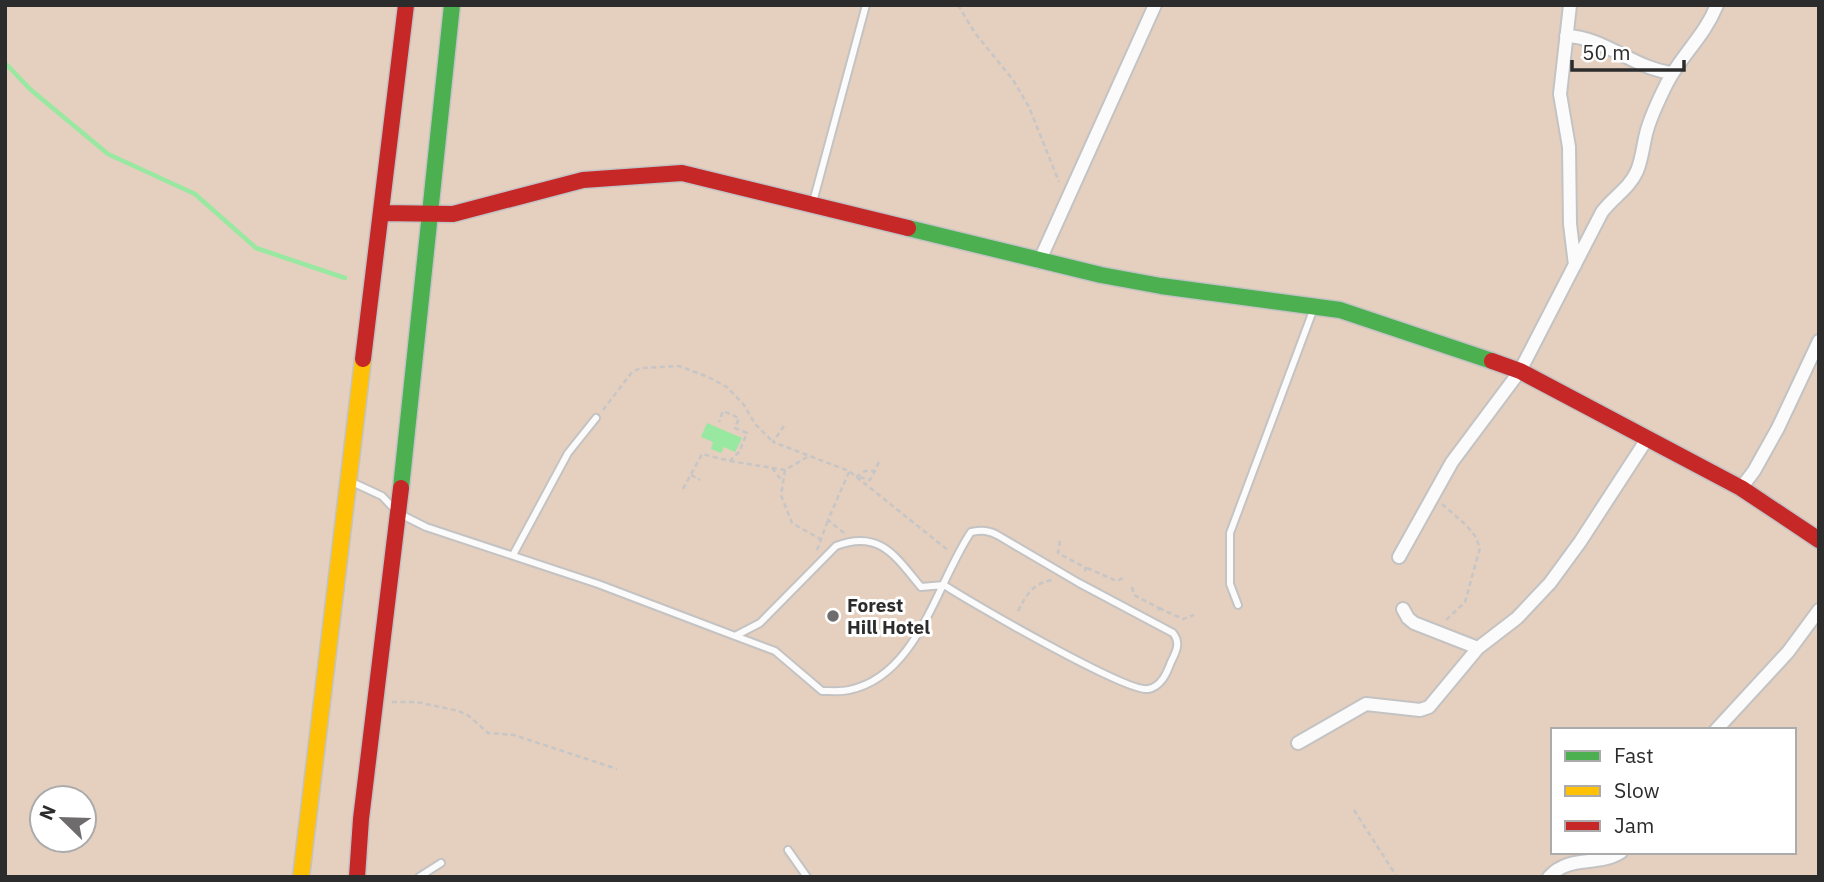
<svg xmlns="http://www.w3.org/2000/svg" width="1824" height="882" viewBox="0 0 1824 882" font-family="'IBM Plex Sans',sans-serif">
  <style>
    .green { fill: #e5cfbe; fill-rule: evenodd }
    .water { fill: #98e8a1 }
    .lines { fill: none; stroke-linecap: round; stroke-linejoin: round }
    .stream { stroke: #98e8a1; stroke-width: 4.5 }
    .lane-casing { stroke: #c4c3c3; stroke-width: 10 }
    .street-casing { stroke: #c4c3c3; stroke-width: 16 }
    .fast-casing { stroke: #c4c3c3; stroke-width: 19 }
    .slow-casing { stroke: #c4c3c3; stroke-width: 19 }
    .jam-casing { stroke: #c4c3c3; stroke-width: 19 }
    .path { stroke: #c7c6c7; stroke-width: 2.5; stroke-dasharray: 5 3.5; stroke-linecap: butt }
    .lane { stroke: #fcfbfb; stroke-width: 6 }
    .street { stroke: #fcfbfb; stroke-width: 12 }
    .fast { stroke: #4caf50; stroke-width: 16 }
    .slow { stroke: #ffc107; stroke-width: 16 }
    .jam { stroke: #c62828; stroke-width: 16 }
    .poi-dot { fill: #6e6c6d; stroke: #fff; stroke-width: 2.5 }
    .labels { text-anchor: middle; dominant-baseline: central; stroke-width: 6; stroke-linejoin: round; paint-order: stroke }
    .poi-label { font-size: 19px; font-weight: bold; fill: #2c2c2c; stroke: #fff; text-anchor: start }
  </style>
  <rect width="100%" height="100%" fill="#eae2e6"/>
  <path class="green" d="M5,5h1814v872h-1814zM1553,730h241v122h-241zM42,798h42v42h-42z"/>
  <path class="water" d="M707,423l35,15 -7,14 -11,-5 -3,6 -10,-4 2,-7 -12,-5z"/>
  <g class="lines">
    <path class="stream" d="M5,63l26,27 77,64 87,40 61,54 89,30"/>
    <g class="lane-casing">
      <path id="lane" d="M813,202l53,-197
        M354,483l28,13 16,17 28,14 172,57 137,52 25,-13 76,-77c44,-17 60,11 85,41l23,-2c26,17 183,108 204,104 13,-2 19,-16 23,-27 5,-10 10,-19 2,-29l-94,-50 -80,-47c-10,-6 -17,-6 -28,-4 -34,50 -53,144 -122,158 -8,2 -18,1 -27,1l-47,-40 -40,-15
        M513,555l55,-102 28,-35
        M1238,605l-8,-21v-51l84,-225
        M788,850l19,27
        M419,877l22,-14"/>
    </g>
    <g class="street-casing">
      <path id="street" d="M1570,5l-10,89 9,53 1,77 5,41
        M1566,36c39,1 68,33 107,37
        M1039,262l116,-257
        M1741,488l13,-17 24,-43 41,-87
        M1399,557l53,-95 68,-91 82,-159c11,-15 27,-23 35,-41 5,-12 6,-25 9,-37 4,-17 13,-35 21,-51 15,-29 37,-46 50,-78
        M1403,609l5,9 6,5 64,25
        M1716,730l72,-78 31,-42
        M1298,743l68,-39 54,6 9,-3 49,-59 39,-30 33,-35 30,-41 67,-103
        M1549,877c21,-23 49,-10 72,-25"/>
    </g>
    <g class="fast-casing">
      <path id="fast" d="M908,228l193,47 60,11 179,24 152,51
        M401,488l51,-483"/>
    </g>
    <g class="slow-casing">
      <path id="slow" d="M301,877l62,-518"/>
    </g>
    <g class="jam-casing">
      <path id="jam" d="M381,213l72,1 130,-34 99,-7 226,55
        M363,359l43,-354
        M1492,361l28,10 221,117 78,52
        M357,877l4,-58 40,-331"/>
    </g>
    <path class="path" d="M958,5l17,28 38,47 16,27 30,75
      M603,410l29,-38 9,-4 38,-2 29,11 19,10 17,18 11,19 18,18
      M784,426l-11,16 76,29 100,80
      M730,461l55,9 24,-14
      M772,468l11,14
      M785,470l-4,25 11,28 28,16
      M691,475l9,5
      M856,477l9,-6h10l5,-12
      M860,477l10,3 5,-9
      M683,489l19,-35 28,7 9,-9 8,-19 -12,-5 4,-10 -16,-7 -4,11
      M1442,504l24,21 9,11 5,12 -15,54 -21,20
      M844,533l-16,-13 21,-48
      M1060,541l-2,12 28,15 -2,5
      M817,550l11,-30
      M1087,568l30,13 8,-4
      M1132,587l2,8 25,13 -2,5
      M1159,608l24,11 11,-4
      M1018,611c9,-17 15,-28 35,-31
      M392,702h24l43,9 10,5 19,17 26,2 103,34
      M1354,810l43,67"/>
    <use href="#lane" class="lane"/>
    <use href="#street" class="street"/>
    <use href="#fast" class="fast"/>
    <use href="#slow" class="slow"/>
    <use href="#jam" class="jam"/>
  </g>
  <circle class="poi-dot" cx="833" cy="616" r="7"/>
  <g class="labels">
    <g class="poi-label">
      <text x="847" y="605">Forest<tspan x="847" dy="22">Hill Hotel</tspan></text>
    </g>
  </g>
  <rect width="1824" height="882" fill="none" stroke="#2c2c2c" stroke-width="14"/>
  <rect x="1551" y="728" width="245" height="126" fill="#ffffff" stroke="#ababab" stroke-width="2"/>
  <rect x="1565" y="751" width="35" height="10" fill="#4caf50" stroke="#ababab" stroke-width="2"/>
  <text x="1614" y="763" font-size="21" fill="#2c2c2c">Fast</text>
  <rect x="1565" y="786" width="35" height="10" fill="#ffc107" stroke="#ababab" stroke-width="2"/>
  <text x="1614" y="798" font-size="21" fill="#2c2c2c">Slow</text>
  <rect x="1565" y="821" width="35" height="10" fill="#c62828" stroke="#ababab" stroke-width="2"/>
  <text x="1614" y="833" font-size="21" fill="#2c2c2c">Jam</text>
  <g transform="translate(63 819) rotate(293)"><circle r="33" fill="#ffffff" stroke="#ababab" stroke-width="2"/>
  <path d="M0-5L12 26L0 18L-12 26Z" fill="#6e6c6d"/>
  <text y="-10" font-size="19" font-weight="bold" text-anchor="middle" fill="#2c2c2c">N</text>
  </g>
  <path d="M1572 60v10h112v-10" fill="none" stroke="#2c2c2c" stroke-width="3.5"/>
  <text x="1582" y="60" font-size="21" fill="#2c2c2c" stroke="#ffffff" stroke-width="5" paint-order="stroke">50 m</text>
</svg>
